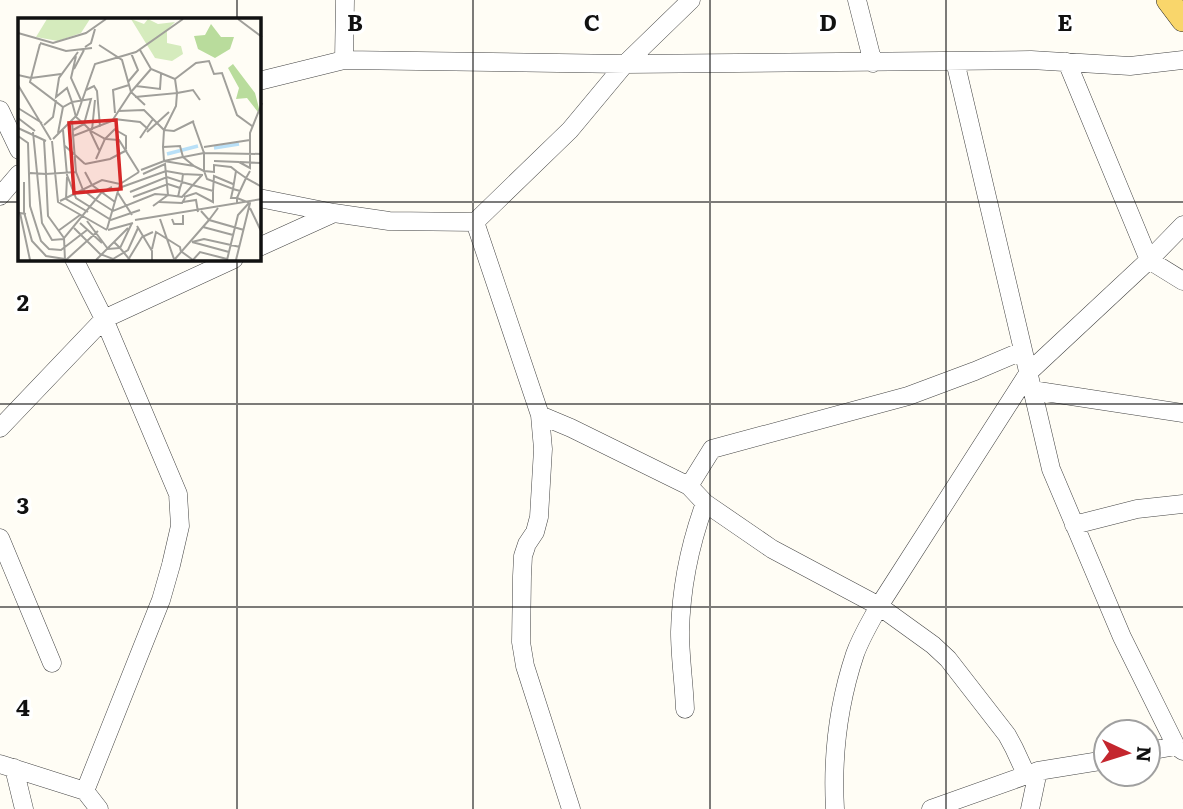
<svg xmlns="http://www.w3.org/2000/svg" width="1183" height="809" viewBox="0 0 1183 809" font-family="Literata,serif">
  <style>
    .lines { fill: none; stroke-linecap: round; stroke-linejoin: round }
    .minor-casing { stroke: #444; stroke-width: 19 }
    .major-casing { stroke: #222; stroke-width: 24 }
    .minor { stroke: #fff; stroke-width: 18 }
    .major { stroke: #f9d66b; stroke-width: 23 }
    .grid { fill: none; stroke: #111; stroke-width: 2; stroke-opacity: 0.55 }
    .inset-river { fill: none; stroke: #b9e0f7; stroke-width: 3.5 }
    .inset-road { fill: none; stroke: #a09f9a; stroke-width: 2 }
    .view { fill: #d62828; fill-opacity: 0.15; stroke: #d62828; stroke-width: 3.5 }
    .inset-edge { fill: none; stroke: #111; stroke-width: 3.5 }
    .grid-label { font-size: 23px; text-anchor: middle; font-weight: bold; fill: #111; stroke: #fff; stroke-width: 7; stroke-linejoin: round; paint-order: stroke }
  </style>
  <rect width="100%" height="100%" fill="#fffdf5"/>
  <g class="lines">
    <g class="minor-casing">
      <path id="minor" d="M857,0l16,63
        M344,60l1,-60
        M955,61l96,408 71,168 54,109 7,5
        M1067,62l82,198 34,21
        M259,81l85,-21 281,4 406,-4 99,6 53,-6
        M0,110l19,40
        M0,196l19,-22
        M259,198l75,15 55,8 86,1 95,-92 55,-66 66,-64
        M475,222l65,193 3,34 -4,68 -4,15 -8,12 -4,12 -1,20 -1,66 4,24 46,143
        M259,247l75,-34
        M1032,390l151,23
        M540,415l31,13 118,58 16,17 67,46 107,57 150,-234 120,-112 34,-35
        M0,428l104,-109 130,-60
        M689,486l23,-37 196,-53 67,-25 47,-20
        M1074,525l63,-16 46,-5
        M0,538l52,125
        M685,709c-1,-26 -5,-52 -5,-77 1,-44 10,-88 25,-129
        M1148,751l28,-5
        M0,764l85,27 76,-191 10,-35 9,-39 -2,-32 -74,-175 -30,-60
        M14,768l10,41
        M85,791l14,18
        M835,809c-3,-53 3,-104 20,-155 6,-17 16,-33 24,-48l54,39 15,14 59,76 7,13 12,26
        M931,809l107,-38 68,-11
        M1030,809l8,-38"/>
    </g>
    <g class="major-casing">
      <path id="major" d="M1168,0l15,20"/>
    </g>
    <use href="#minor" class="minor"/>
    <use href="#major" class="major"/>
  </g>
  <path class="grid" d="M237,0v19M473,0v809M710,0v809M946,0v809M0,202h19M259,202h924M237,259v550M0,404h1183M0,607h1183"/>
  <g transform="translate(18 18)">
    <rect width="243" height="243" fill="#fffdf5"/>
    <path d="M29,1h43l-9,14 -23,8 -22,-4zM113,1l13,5 4,-5 10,5 17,-2 -8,8v13l14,3 2,8 -11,7 -17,-3z" fill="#d5ebbd"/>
    <path d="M193,6l10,13h13l-4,12 -15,9 -17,-9 -4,-13 11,-1zM215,46l22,29 6,23 -14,-18 -11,1 3,-11 -11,-20z" fill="#b9dc9c"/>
    <path class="inset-river" d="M196,130l25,-4M149,136l31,-8"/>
    <path class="inset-road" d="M220,1l24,18M0,15l35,10 33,-10 20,-14M22,25l26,8 26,-3M22,26l-10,38 33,25 9,-5 -5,-14 -11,9 3,-19 19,-26M67,29l6,-4 4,-14M122,32l11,19 24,10 2,14 16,-3 7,10M58,38l-5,22 10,22M56,51l10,-19M0,57l13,3 30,-4M157,61l21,-16 13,-2 5,13 8,-1 15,42 15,11M110,64l10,-12 -7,-17M0,67l33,55M118,68l24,3 1,-15M68,72l8,-4 3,5 3,36M127,87l-14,-13 20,-23M0,90l24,15M100,93l26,-1 20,20 12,-24 1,-13 -42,4M97,95l-2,-23 16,-5M0,100l17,13M96,101l26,3 8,7M54,104l4,50 7,18 13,10 17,11 42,-17 13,1 -3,-31 -22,10M175,104l11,31 58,1M26,107l9,-8 3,-17M0,110l28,13M96,111l12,7v13M97,111l-10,10 14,1 20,32M45,112l4,45 9,23 35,22 29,-10M55,112l11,-6 7,-25 -19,3 4,15 8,7 7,7 14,8 -9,20M74,112l3,-30M72,113l9,19M15,114l9,91 10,17 12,-1M129,114l22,-20M40,115l5,-26M0,118l10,7 2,63 11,35 8,8 12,1 26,-20M55,118l39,-15 19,-29 -9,-32 -23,-15M122,120l13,-19M35,121l24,-24 18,-51 41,-12 47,-33M26,122l2,34 30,-2M34,123l6,61 49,28M47,128l20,18M145,129l17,-1 3,11 -19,4 -1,-14 1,-17 10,1 20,-10M186,129l46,-7M196,143l25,1 11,6v-35l12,-30M222,144l22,1M67,146l25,-5 17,-9M123,152l23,-9 30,5 10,5 3,8 26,10 3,-18 -5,-4 -17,-2v7l-10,-1v-18l-21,4 11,9M218,153l10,7 -6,13M232,153l-4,7 16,9M67,154l7,13 23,17M12,155l16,1 2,42 16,22M49,159l-1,22 22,13M6,164v30l8,29 14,15 19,3M102,166l19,-12M101,170l47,-17 17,3M162,170l2,-6 31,9 1,-15 19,8M215,171l7,2 -3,7h-6zM112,174l37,-15 15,5 1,-8 20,1M100,175l14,22M115,179l35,-13 12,4 -2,9M166,179l12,-4 17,9v-11M42,183l42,-21 18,4 -13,45M141,184l23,1 3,-5M165,184l13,-2 2,12M135,188l15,-11 14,2 20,-22M232,190l12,25M183,193l8,9 9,-12M8,196l-6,-1 10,47M142,201l14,40M154,201l2,5h9v-9M117,202l127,-21M69,203l21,28 12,-1 -6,-6M62,205l22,20M119,208l15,25v9M185,209l30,8M56,210l26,26 13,5 15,-9 10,-22M90,212l25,-7M40,213l22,-16M174,224l12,-3 36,8M174,224l37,10M134,231l4,-17 24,15 1,5M164,234l11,8 7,-8 27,7M157,241l34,-39 35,10M47,242l-1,-22 37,-45 11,-6M48,242l32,-29M78,242l32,-32M110,242l14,-23 11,-5M112,242l-10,-12 12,-25M209,242l11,-45 11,-12M218,242l14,-57 -13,-5v6"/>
    <path class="view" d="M98,102l5,69 -47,4 -5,-70z"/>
    <rect width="243" height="243" class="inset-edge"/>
  </g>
  <g class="grid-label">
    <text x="355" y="31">B</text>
    <text x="592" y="31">C</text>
    <text x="828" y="31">D</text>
    <text x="1065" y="31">E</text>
    <text x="23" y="311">2</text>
    <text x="23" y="514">3</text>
    <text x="23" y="716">4</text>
  </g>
  <g transform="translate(1127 753) rotate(94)"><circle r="33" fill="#ffffff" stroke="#a0a0a0" stroke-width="2"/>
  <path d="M0-5L12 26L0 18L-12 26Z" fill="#c4262e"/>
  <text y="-10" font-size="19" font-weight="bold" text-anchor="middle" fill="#111111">N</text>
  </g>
</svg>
